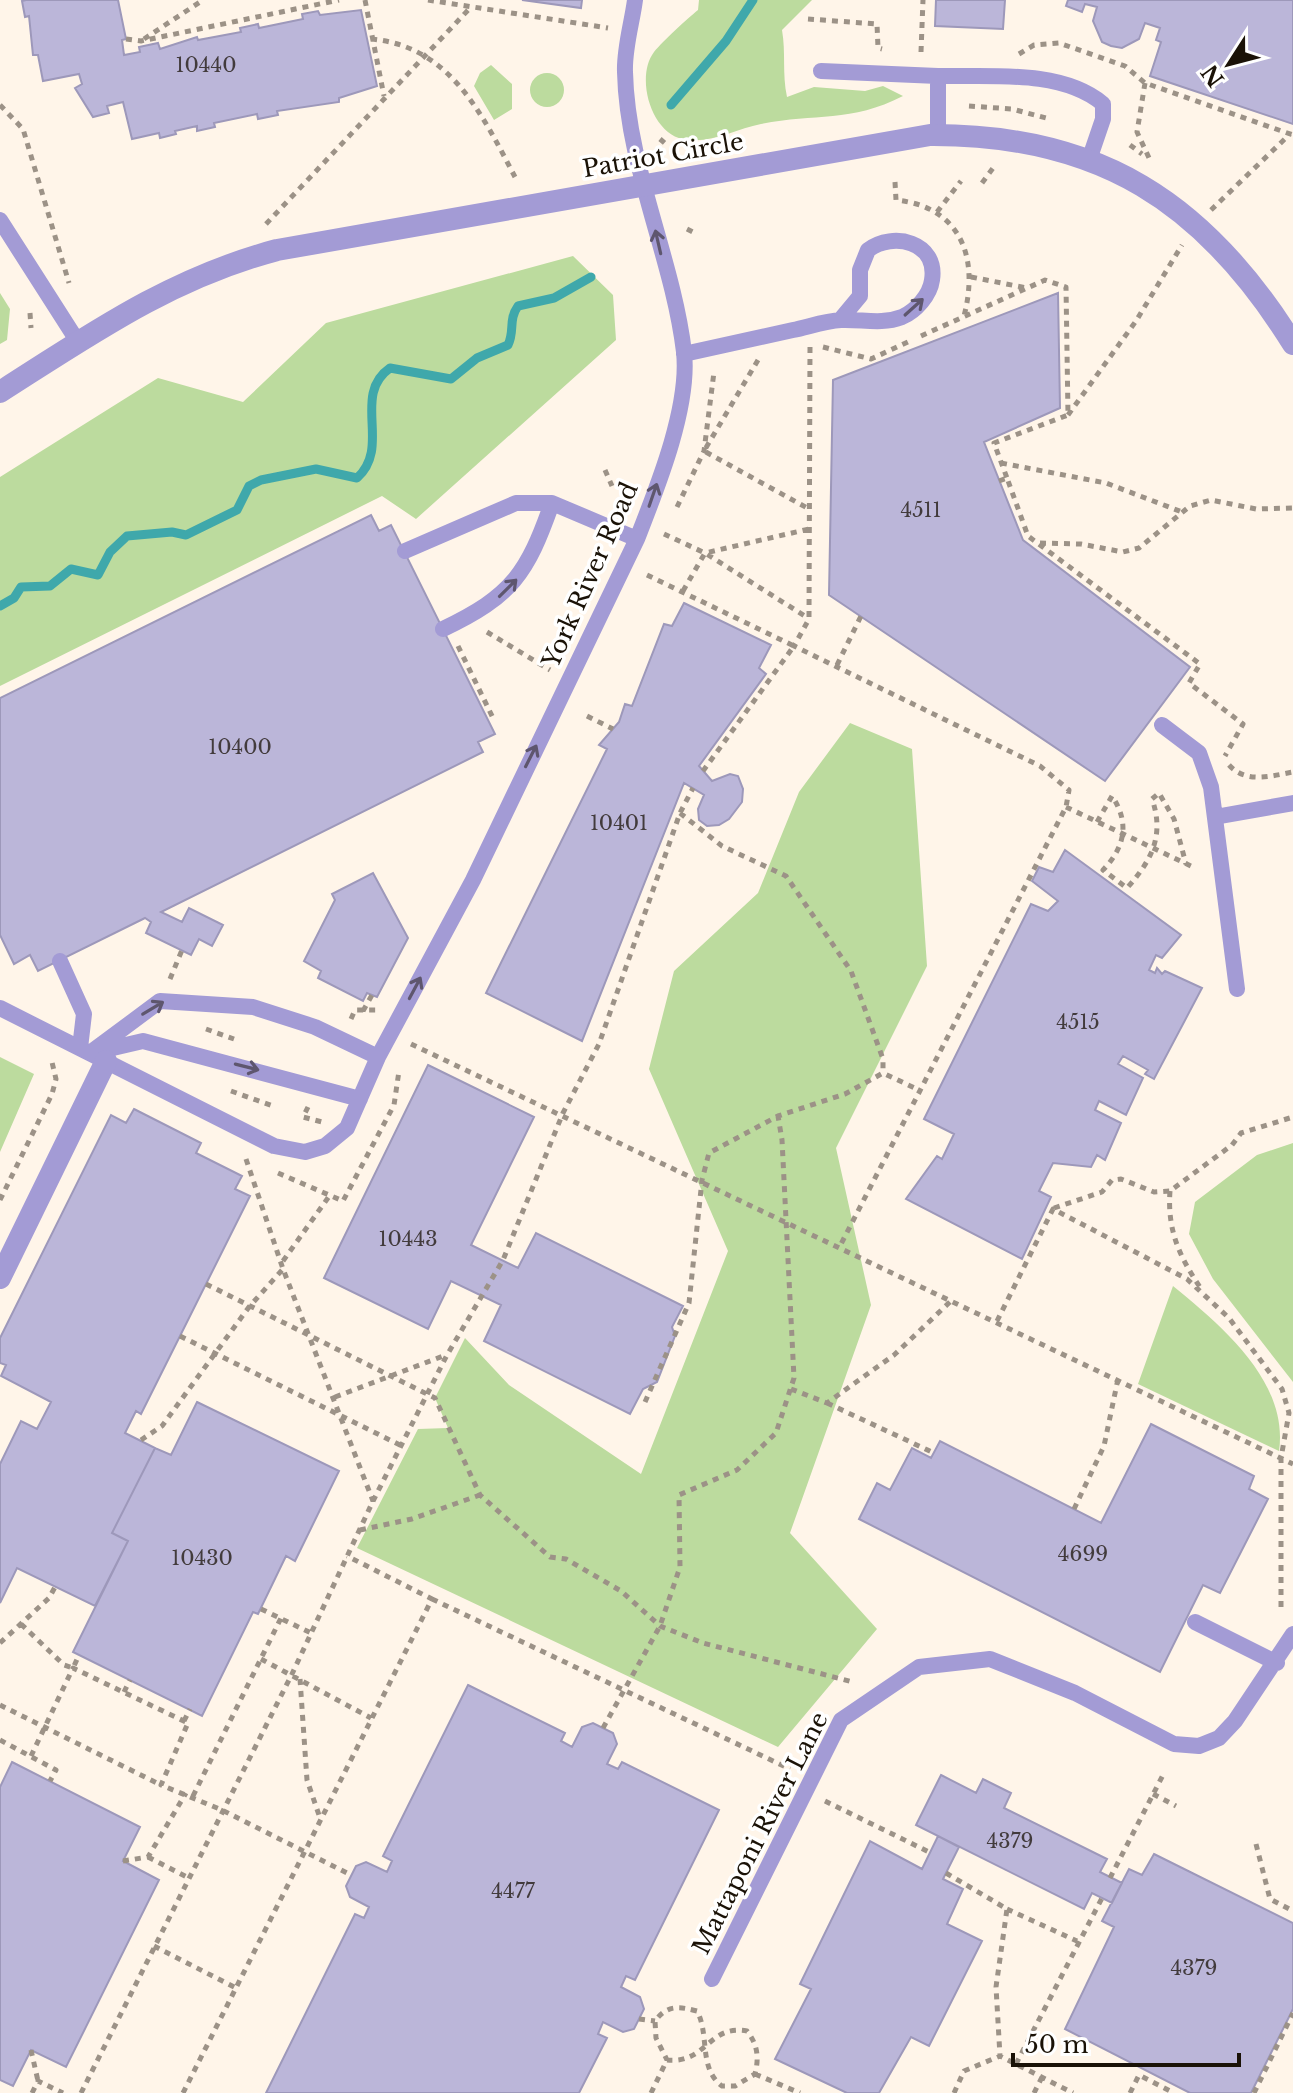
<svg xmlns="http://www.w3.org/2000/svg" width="1293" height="2093" viewBox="0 0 1293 2093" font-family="'Libre Baskerville',serif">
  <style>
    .green { fill: #bcdb9e }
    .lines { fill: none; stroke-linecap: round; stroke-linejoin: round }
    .stream { stroke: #3fa8ab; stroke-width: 9 }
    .building { fill: #bbb6d9; stroke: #9d98ba; stroke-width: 2 }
    .path { stroke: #9c9287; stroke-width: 5; stroke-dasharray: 6 6; stroke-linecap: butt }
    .service { stroke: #a39bd5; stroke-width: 16 }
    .minor { stroke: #a39bd5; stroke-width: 22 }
    .tertiary { stroke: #a39bd5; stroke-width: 22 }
    .oneway { stroke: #5e566e }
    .labels { text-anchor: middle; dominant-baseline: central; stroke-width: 7; stroke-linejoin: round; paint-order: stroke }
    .number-label { font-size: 20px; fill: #423b3c }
    .street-label { font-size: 24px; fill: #1a1207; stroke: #fff }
  </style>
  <rect width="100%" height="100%" fill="#fff5e9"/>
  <path class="green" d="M699,0h113l-30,30c4,23 0,43 5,67l27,-10 51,4 18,-5 20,10c-52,27 -89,17 -142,28 -26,5 -51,21 -78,15 -32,-6 -48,-62 -29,-87 9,-11 33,-33 44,-42z
    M491,65l21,19v25l-18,11 -20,-34 6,-13z
    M530 90a17 17 0 1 1 34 0a17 17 0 1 1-34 0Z
    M573,256l40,39 3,45 -200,179 -34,-23 -382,190v-209l158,-99 85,24 83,-79z
    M0,293l10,16 -3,31 -7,4z
    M850,723l62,26 15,217 -91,182 35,157 -81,228 87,96 -99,118 -421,-199 61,-119 30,-1 -13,-30 30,-60 44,47 132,89 87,-223 -79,-182 25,-98 84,-78 41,-101z
    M0,1057l34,17 -34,78z
    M1293,1143v239l-80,-103 -24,-45 6,-32 62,-47z
    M1173,1286c49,40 116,96 106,165l-141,-67z"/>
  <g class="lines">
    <path class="stream" d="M671,105l55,-64 27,-41
      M0,606l14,-8 7,-11 29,-1 21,-17 27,6 12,-23 17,-16 45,-4 14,3 51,-25 12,-24 12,-6 55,-11 41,9c35,-31 -6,-83 33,-110l61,11 26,-21 31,-13c7,-14 0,-25 10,-39l36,-8 37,-21"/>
  </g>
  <path class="building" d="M26,0h92l8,39 -4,1 2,15 16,-3 -1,-5 19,-4 2,6 37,-12 1,3 43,-8 -1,-4 18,-4 1,4 44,-9 -1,-5 16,-3 2,4 41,-5 16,76 -38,12v4l-62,9 1,4 -20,4 -1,-5 -43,9 1,4 -18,4v-5l-22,5 1,3 -16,4 -1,-5 -27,6 -9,-37 -16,4 2,7 -16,4 -18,-29 7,-4 -3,-10 -36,7 -5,-26h-5l-4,-39 -4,1 -3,-16z
    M522,0h60l-1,8z
    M936,0h69l-2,29 -68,-3z
    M1068,0h225v124l-143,-48 11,-34 -5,-2 4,-12 -15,-5 -6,16 -17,9 -11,-2 -9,-4 -9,-21 4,-14 -12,-3 -3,8 -16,-6z
    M1058,293l2,115 -76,34 39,98 167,127 -85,114 -276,-186 4,-215z
    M371,515l8,16 12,-6 104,209 -17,8 5,10 -322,160 21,10 7,-14 34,17 -11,21 -13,-7 -8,16 -45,-22 5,-11 -6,-4 -107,53 -8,-16 -16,9 -14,-29v-237z
    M684,603l87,42 -12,23 7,6 -67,92 13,15 18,-7 8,2 5,13 -1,13 -13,17 -10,6 -12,1 -8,-6 -1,-11 6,-14 -20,-12 -102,258 -96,-48 121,-244 -8,-4 20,-23 6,-18 7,2 32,-82 8,2z
    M1065,850l116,85 -19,23 -6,-3 -7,15 6,3 2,-5 5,6 3,-3 37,17 -48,91 -9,-5 3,-4 -25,-14 -5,8 25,14 -17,37 -27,-14 -4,9 26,13 -16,37 -8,-5 -6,12 -38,-4 -14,28 12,6 -29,62 -116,-60 31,-43 5,3 12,-25 -30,-15 107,-215 17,7 10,-10 -26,-20 7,-14 14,5z
    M373,873l35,65 -31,59 -10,-4 -4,8 -45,-23 3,-7 -17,-10 31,-61 -3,-6z
    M428,1065l106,52 -63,128 47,23 18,-35 147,73 -11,21 3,9 -18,46 -14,7 -13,25 -146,-73 17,-36 -50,-24 -23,48 -104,-51z
    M134,1109l67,34 -5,10 46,23 -7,13 15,7 -109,218 -5,-3 -11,22 30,15 -43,85 16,8 -33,65 -78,-38 -17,35v-139l21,-43 16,8 14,-27 -50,-26 5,-11 -6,-2v-25l111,-223 15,8z
    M197,1402l142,69 -44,90 -9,-5 -28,58 -5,-2 -51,104 -129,-64 55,-111 -16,-8 43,-85 16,7z
    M1151,1424l103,52 -5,13 19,10 -48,94 -17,-8 -43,87 -301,-153 18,-36 13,7 22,-42 19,10 9,-17 161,82z
    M468,1685l97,48 -4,8 11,6 10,-20 11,-4 20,10 4,11 -10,20 11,5 4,-7 97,48 -84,170 -9,-4 -5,11 19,10 4,12 -10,20 -11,3 -20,-10 -5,12 9,4 -28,55h-313l89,-179 9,4 5,-11 -19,-10 -4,-11 10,-20 10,-4 21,10 5,-11 -9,-5z
    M12,1762l128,65 -17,34 36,19 -93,187 -35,-17 -18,36 -13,-6v-293z
    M941,1775l35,18 7,-14 28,14 -7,15 103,51 -7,13 22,11 -10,20 -20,-10 -8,16 -168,-84z
    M938,1836l21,11 -16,32 20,10 -16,35 35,17 -53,105 -18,-9 -32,56h-32l-72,-34 36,-70 -11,-5 70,-143 52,28z
    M1154,1854l139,69v86l-42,84h-61l-125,-64 49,-102 -12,-6 27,-52 13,6z"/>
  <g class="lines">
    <path class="path" d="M365,0l19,96
      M428,0l180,28
      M808,19l69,5 1,24 4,1
      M126,39l15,2 198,-41
      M144,39l59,-39
      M371,39c79,7 111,75 144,138
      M921,52l2,-52
      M1019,54l15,-9 25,-2 66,23 20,17 148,52
      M1145,83l-8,49 13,28
      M0,105l23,24 46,154
      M969,106l43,3 38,10
      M660,139l8,7
      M1130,145l12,9
      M895,182l1,18c66,7 83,59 68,116
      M982,183l14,-19
      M1211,210l79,-76
      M937,212l24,-31
      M266,224l205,-217
      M687,229l8,4
      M971,277l56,11
      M30,313l1,15
      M921,336l124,-56 21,7 2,128 -74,28 13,35
      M810,347l-1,272 -15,27 246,120 29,24 -3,17 -226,439
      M823,347l48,12 37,-17
      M758,360l-54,91 105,58
      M1068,415l68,-94 46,-76
      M1001,463l105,20 76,29
      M605,470l7,16
      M999,481l8,-3 21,58 172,128 -11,19 54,41 -18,32
      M677,507l27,-56 10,-79
      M664,534l41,19 103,65
      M1040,543l41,1 42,8 16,-4 51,-42 21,-6 45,9 37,-1
      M647,575l147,71 -91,125
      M683,591l22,-38 104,-24
      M487,632l63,38
      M458,646l35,72
      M837,665l24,-49
      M587,716l26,13
      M1229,765c17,19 42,11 64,7
      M1066,807l125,59
      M680,813l42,33 64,30 65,95 32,88v14
      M1097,822l15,-26c18,27 13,51 -9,74l24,18c24,-27 38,-52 25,-89l7,-6 15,26 12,45
      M170,979l12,-29
      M363,1011l9,-16
      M351,1019l4,-9h24
      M206,1029l28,10
      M411,1044l882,420
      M231,1091l45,16
      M308,1107l-5,10 19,5
      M246,1159l37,110 90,232
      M278,1173l65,28 51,-96 5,-34
      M1170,1191c-3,40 10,67 32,99
      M0,1200l52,-106 4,-15 -5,-21
      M1054,1208l48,-16 10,-12 9,-1 33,13 16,-1 62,-46 9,-12 52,-16
      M283,1261l47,-66
      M206,1284l229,114 45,97 70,62 16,2 55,32 39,35 43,17 150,39
      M997,1321l56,-112 134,70 42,39 53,71 7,24 -8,45v150
      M180,1336l222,110
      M791,1389l36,14 67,-48 58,-55
      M335,1397l111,-42
      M645,1402l44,-99 13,-123 7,-27 69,-37 67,-22 38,-21 36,17
      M827,1403l107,50
      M141,1440l21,-14 87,-119 34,-38
      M1074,1509l30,-63 14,-67
      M360,1530l52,-11 68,-24
      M432,1599l358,170
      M261,1609l50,24
      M21,1624l43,41 9,3 6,-13
      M0,1643l49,-45 6,-11
      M261,1659l110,59
      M300,1679l7,101 13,38
      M124,1692l6,-12
      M0,1705l161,80
      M184,1721l6,-12
      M603,1728l57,-102 20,-59 -1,-72 58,-25 39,-37 18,-55 -12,-238 -4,-24
      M0,1740l56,30 -6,11
      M31,1756l42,-88 115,55 -27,62 61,25 129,65
      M1153,1794l23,12
      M193,1796l88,-178
      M825,1801l104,51
      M1256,1844l14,55 23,12
      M148,1857l39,20
      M123,1861l25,-4 38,-64
      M946,1873l61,36 -11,78 4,69
      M1110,1878l53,-103
      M1007,1909l70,32
      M154,1946l82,42
      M639,2019l16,2
      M31,2050l7,31
      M1016,2064l86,-166
      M755,2074l45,19
      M32,2093l6,-12 25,12
      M81,2093l211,-419 81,-173 74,-146 56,-95 60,-147 36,-69 81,-231 13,-25
      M183,2093l249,-494 -85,-43
      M651,2093l16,-33c40,4 41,-36 80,-29 11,14 12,27 8,43l-20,12h-13c-24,-18 -12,-51 -25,-75 -19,-5 -30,-6 -42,10l1,17 11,22
      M954,2093l10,-22 36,-15 73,37
      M1034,2093l8,-16
      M1130,2093l9,-18 35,18
      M1254,2093l39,-80"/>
    <path class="service" d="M821,71l117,5
      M938,135v-59c51,1 124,-7 165,28v15l-14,41
      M0,220l78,122
      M684,354c36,-8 72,-16 109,-24 15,-3 32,-9 48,-10 21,-1 40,5 61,-3 14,-6 28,-22 30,-37 6,-38 -39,-49 -64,-30l-8,20v26l-20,24
      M405,551l111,-48h36l85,36
      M443,629c69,-33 84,-55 109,-126
      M1162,725l37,28 12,34 26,202
      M1215,817l78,-14
      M60,961l24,53 -4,34
      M0,1008l274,138 31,6 20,-6 22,-18 31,-71 95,-177 164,-341c20,-51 53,-132 47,-187 -11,-93 -57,-186 -59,-280 -1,-23 7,-49 10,-72
      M100,1051l43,-10 217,58
      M90,1053l70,-52 93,6 62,20 63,30
      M1195,1622l82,41
      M712,1979l129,-259 78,-53 71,-8 85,34 99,51 25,2 20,-8 16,-17 58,-87"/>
    <path class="minor" d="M0,1278l106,-217"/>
    <path class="tertiary" d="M0,392c91,-58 171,-114 277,-142l653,-115c169,-1 275,67 363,209"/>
  </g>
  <defs><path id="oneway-shaft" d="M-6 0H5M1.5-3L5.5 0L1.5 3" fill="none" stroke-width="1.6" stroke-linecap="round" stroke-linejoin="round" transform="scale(2)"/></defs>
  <g class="oneway">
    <use href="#oneway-shaft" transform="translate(658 242) rotate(-103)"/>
    <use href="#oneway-shaft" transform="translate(914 307) rotate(-42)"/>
    <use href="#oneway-shaft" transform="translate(653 495) rotate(-71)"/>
    <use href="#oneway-shaft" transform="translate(508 588) rotate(-45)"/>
    <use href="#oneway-shaft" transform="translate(531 756) rotate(-63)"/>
    <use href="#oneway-shaft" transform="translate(415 988) rotate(-62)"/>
    <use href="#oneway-shaft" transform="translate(153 1008) rotate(-31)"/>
    <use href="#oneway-shaft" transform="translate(247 1067) rotate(14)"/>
  </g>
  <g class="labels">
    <g class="number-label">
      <text x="206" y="65">10440</text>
      <text x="921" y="510">4511</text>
      <text x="240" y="747">10400</text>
      <text x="619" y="823">10401</text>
      <text x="1078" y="1022">4515</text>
      <text x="408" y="1239">10443</text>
      <text x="1083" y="1554">4699</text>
      <text x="202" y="1558">10430</text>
      <text x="1010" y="1841">4379</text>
      <text x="513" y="1891">4477</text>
      <text x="1194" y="1968">4379</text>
    </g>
    <g class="street-label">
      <text transform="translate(663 155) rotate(-10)">Patriot Circle</text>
      <text transform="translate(590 575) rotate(-66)">York River Road</text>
      <text transform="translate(760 1833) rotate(-63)">Mattaponi River Lane</text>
    </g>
  </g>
  <g transform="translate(1229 64) rotate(234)" stroke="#ffffff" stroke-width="6" paint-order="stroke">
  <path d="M0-6L14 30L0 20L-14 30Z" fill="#1a1207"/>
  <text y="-12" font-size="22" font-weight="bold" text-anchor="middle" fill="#1a1207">N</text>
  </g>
  <path d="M1013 2053v12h226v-12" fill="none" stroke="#1a1207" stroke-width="4"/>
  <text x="1025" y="2053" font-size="24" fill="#1a1207" stroke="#ffffff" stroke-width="6" paint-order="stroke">50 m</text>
</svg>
